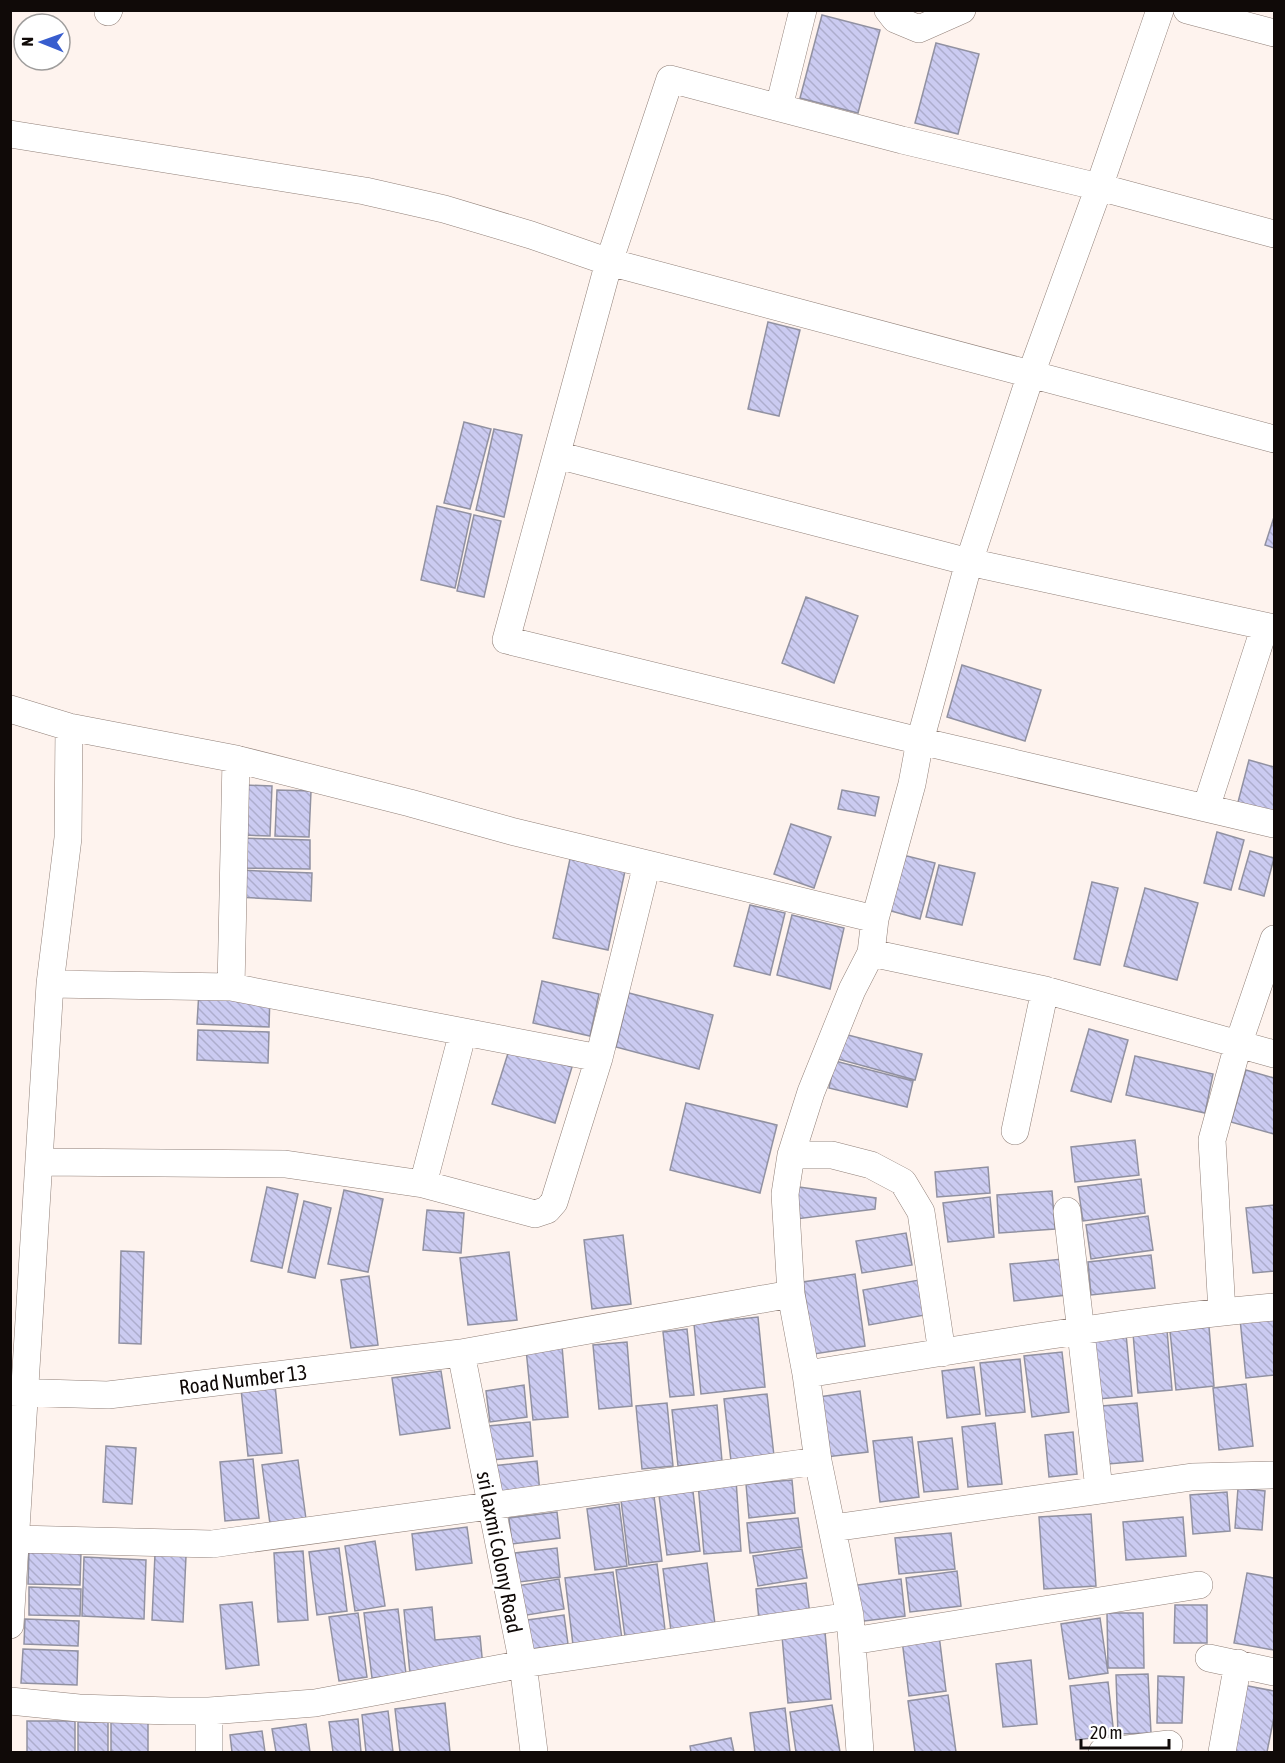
<svg xmlns="http://www.w3.org/2000/svg" width="1285" height="1763" viewBox="0 0 1285 1763" font-family="'Asap Condensed',sans-serif">
  <style>
    .building { fill: url(#building-back-hatch); stroke: #9191a1; stroke-width: 1.5 }
    .lines { fill: none; stroke-linecap: round; stroke-linejoin: round }
    .street-casing { stroke: #918079; stroke-width: 28 }
    .street { stroke: #fff; stroke-width: 27 }
    .labels { text-anchor: middle; dominant-baseline: central; stroke-width: 5; stroke-linejoin: round; paint-order: stroke }
    .street-label { font-size: 21px; fill: #100a08; stroke: #fff }
  </style>
  <defs>
    <pattern id="building-back-hatch" width="6" height="6" patternUnits="userSpaceOnUse" patternTransform="scale(1.5)"><rect width="6" height="6" fill="#cbcbf1"/><path d="M-1 5l2 2M0 0l6 6M5-1l2 2" fill="none" stroke="#adadcd"/></pattern>
  </defs>
  <rect width="100%" height="100%" fill="#fef3ee"/>
  <path class="building" d="M822,15l58,15 -22,83 -58,-15z
    M936,43l43,11 -21,80 -43,-11z
    M768,322l32,8 -21,86 -31,-7z
    M464,422l27,7 -21,80 -26,-6z
    M494,429l28,6 -18,82 -28,-7z
    M437,506l34,8 -16,74 -34,-8z
    M474,515l27,6 -17,76 -27,-6z
    M1274,517v31l-9,-3z
    M806,597l52,19 -24,67 -52,-20z
    M962,665l79,25 -16,51 -78,-24z
    M1249,760l25,7v49l-37,-10z
    M245,785l27,1 -2,50 -27,-1z
    M277,790l34,1 -2,46 -34,-1z
    M842,790l37,7 -4,19 -37,-7z
    M791,824l40,13 -17,51 -40,-14z
    M1217,832l27,8 -13,50 -27,-7z
    M238,838l72,2v29l-73,-1z
    M1250,851l24,7 -10,38 -25,-7z
    M899,854l36,9 -15,56 -36,-10z
    M570,859l55,12 -17,79 -55,-12z
    M939,865l36,8 -13,52 -36,-8z
    M238,870l74,3 -1,28 -74,-4z
    M1092,882l26,6 -18,77 -26,-6z
    M1145,888l53,15 -21,77 -53,-14z
    M750,905l35,8 -15,62 -36,-9z
    M792,915l52,13 -14,61 -53,-14z
    M542,981l57,13 -9,42 -57,-13z
    M199,991l71,4 -1,32 -72,-3z
    M629,993l84,22 -14,54 -83,-22z
    M1089,1029l39,11 -17,62 -40,-11z
    M198,1030l71,2 -1,31 -71,-3z
    M844,1034l78,20 -7,26 -77,-21z
    M510,1047l62,20 -17,56 -63,-19z
    M1135,1056l78,18 -8,39 -79,-18z
    M835,1061l78,20 -6,26 -78,-19z
    M1246,1070l28,8v56l-43,-12z
    M686,1103l91,22 -17,68 -90,-23z
    M1135,1140l4,35 -64,7 -4,-35z
    M988,1167l2,26 -53,4 -2,-25z
    M1141,1179l4,34 -62,8 -5,-34z
    M792,1186l84,12 -1,11 -79,10z
    M267,1187l31,7 -16,74 -31,-7z
    M344,1190l39,9 -15,73 -40,-8z
    M1052,1191l3,38 -56,4 -2,-38z
    M990,1197l4,40 -46,5 -5,-39z
    M304,1201l27,7 -16,70 -27,-6z
    M1274,1205v66l-21,2 -7,-65z
    M427,1210l37,3 -3,40 -38,-3z
    M1148,1216l5,34 -62,9 -5,-34z
    M906,1233l6,32 -50,8 -6,-32z
    M623,1235l8,69 -39,5 -8,-69z
    M121,1251l23,1 -3,92 -22,-1z
    M509,1252l8,68 -49,5 -8,-67z
    M1151,1255l4,33 -64,7 -3,-33z
    M1063,1259l4,36 -53,6 -4,-37z
    M855,1274l10,72 -51,8 -11,-72z
    M369,1276l9,69 -27,3 -10,-68z
    M919,1280l6,35 -56,10 -6,-35z
    M1274,1316v59l-28,3 -6,-59z
    M758,1317l7,70 -64,7 -7,-70z
    M1209,1327l5,59 -38,4 -6,-59z
    M687,1329l7,66 -24,2 -7,-65z
    M1167,1330l5,60 -34,3 -5,-60z
    M1126,1334l6,62 -34,3 -6,-62z
    M627,1342l5,64 -33,3 -6,-64z
    M562,1346l6,71 -35,3 -7,-71z
    M1062,1352l7,60 -37,5 -8,-61z
    M1020,1359l5,53 -39,4 -6,-53z
    M974,1367l6,47 -33,4 -5,-47z
    M441,1371l9,57 -50,7 -8,-57z
    M1246,1384l7,62 -34,4 -6,-62z
    M275,1385l7,68 -34,3 -7,-67z
    M524,1385l3,32 -37,5 -4,-31z
    M860,1391l8,61 -42,5 -7,-60z
    M767,1394l7,62 -43,5 -7,-62z
    M667,1403l6,63 -31,3 -6,-63z
    M1137,1403l6,58 -35,3 -6,-58z
    M717,1405l5,56 -44,5 -6,-56z
    M530,1422l3,34 -41,4 -4,-34z
    M995,1423l7,61 -34,3 -6,-60z
    M1073,1432l4,42 -28,3 -4,-42z
    M912,1437l7,60 -39,5 -7,-61z
    M952,1438l6,51 -34,3 -6,-50z
    M106,1446l30,2 -4,56 -29,-2z
    M253,1459l6,59 -34,3 -5,-59z
    M298,1460l8,59 -36,5 -8,-59z
    M537,1461l3,32 -45,5 -3,-32z
    M736,1480l5,71 -37,3 -6,-71z
    M792,1480l3,33 -46,5 -3,-34z
    M692,1483l8,68 -33,4 -9,-67z
    M1238,1488l27,3 -3,39 -27,-2z
    M1227,1492l3,39 -37,3 -3,-39z
    M654,1496l8,65 -33,4 -8,-65z
    M619,1504l8,62 -32,4 -8,-61z
    M557,1512l3,26 -48,6 -3,-26z
    M1091,1514l5,72 -52,3 -5,-72z
    M1183,1517l3,39 -60,4 -3,-38z
    M798,1518l4,29 -52,6 -3,-30z
    M467,1527l5,36 -56,7 -4,-36z
    M951,1533l4,36 -56,5 -4,-36z
    M375,1541l10,65 -30,5 -10,-65z
    M339,1548l8,63 -30,4 -8,-63z
    M557,1548l3,29 -41,5 -4,-29z
    M802,1549l5,29 -49,8 -5,-30z
    M29,1550l52,2 -1,33 -52,-1z
    M303,1551l5,69 -30,2 -4,-69z
    M155,1554l31,2 -3,66 -31,-2z
    M84,1557l62,3 -2,59 -62,-3z
    M707,1563l8,61 -44,7 -8,-62z
    M657,1564l9,74 -40,6 -10,-74z
    M957,1571l4,35 -51,6 -4,-34z
    M613,1572l9,67 -49,6 -8,-67z
    M1247,1573l27,5v72l-40,-7z
    M559,1579l5,30 -43,7 -5,-30z
    M901,1579l4,37 -49,6 -5,-36z
    M806,1583l4,32 -51,5 -3,-31z
    M29,1587l52,2 -1,27 -51,-1z
    M252,1602l7,63 -33,4 -6,-64z
    M1175,1605h32v38h-33z
    M432,1607l3,33 45,-4 3,31 -73,7 -6,-64z
    M398,1609l8,65 -34,4 -8,-65z
    M358,1613l9,64 -28,4 -10,-64z
    M1107,1613h36l1,55h-36z
    M564,1615l4,29 -44,6 -4,-29z
    M1100,1618l8,55 -39,6 -8,-55z
    M25,1619l54,2 -1,25 -54,-2z
    M825,1632l6,67 -43,4 -6,-67z
    M939,1635l7,56 -37,5 -7,-56z
    M23,1649l55,2 -1,34 -56,-2z
    M1031,1660l6,64 -34,3 -7,-63z
    M1148,1674l3,59 -33,1 -2,-59z
    M1158,1676l26,1 -2,46h-25z
    M1108,1682l6,53 -38,5 -6,-54z
    M1243,1685l31,6v26l-7,35h-38z
    M948,1695l8,57h-41l-7,-51z
    M445,1703l5,49h-50l-5,-43z
    M832,1705l8,47h-44l-6,-40z
    M785,1708l5,44h-35l-5,-39z
    M388,1711l5,41h-27l-4,-37z
    M358,1719l3,33h-28l-4,-30z
    M27,1721h48v31h-48z
    M111,1721h37v31h-37z
    M78,1722h30v30h-30z
    M306,1724l4,28h-34l-4,-23z
    M262,1731l3,21h-33l-2,-17z
    M731,1738l3,14h-43l-1,-6z"/>
  <g class="lines">
    <g class="street-casing">
      <path id="street" d="M888,10l7,9 24,10 43,-19
        M1187,10l87,23
        M108,12l1,-2
        M779,107l24,-97
        M10,134l355,57 79,18 87,26 78,27 665,177
        M1274,234l-175,-47 -197,-47 -232,-61 -61,183 -103,378 414,101 354,83
        M557,455l412,107 305,66
        M10,709l59,18 167,32 174,44 101,28 364,88
        M1206,808l59,-182
        M871,953l4,-34 37,-135 8,-43 49,-179 62,-188 68,-187 61,-177
        M50,984l181,3 368,71
        M231,987l5,-228
        M1015,1131l30,-141
        M791,1155h41l39,10 32,17 18,30 21,141
        M39,1162l246,2 138,20 112,30 12,-4 7,-8 45,-144 48,-194
        M423,1184l40,-152
        M1067,1211l32,278
        M1222,1312l-10,-172 26,-95 36,-106
        M461,1353l62,311 11,88
        M806,1374c155,-24 311,-53 468,-67
        M10,1392l98,3 353,-42 330,-59
        M833,1528l359,-51 82,-2
        M17,1539l195,5 606,-83
        M10,1625l40,-641 18,-146 1,-111
        M852,1641l347,-56
        M1209,1658l65,14
        M10,1701l69,7 90,3h40l106,-8 208,-39 327,-48
        M209,1752v-41
        M860,1752l-10,-136 -32,-155 -12,-87 -15,-80 -6,-100 6,-39 20,-63 41,-102 19,-37 174,37 229,64
        M1102,1752l67,-8
        M1222,1752l16,-89"/>
    </g>
    <use href="#street" class="street"/>
  </g>
  <g class="labels">
    <g class="street-label">
      <text transform="translate(243 1379) rotate(-7)">Road Number 13</text>
      <text transform="translate(500 1552) rotate(79)">sri laxmi Colony Road</text>
    </g>
  </g>
  <rect width="1285" height="1763" fill="none" stroke="#100a08" stroke-width="24"/>
  <g transform="translate(42 42) rotate(271)"><circle r="28" fill="#ffffff" stroke="#9f9d9c" stroke-width="1.5"/>
  <path d="M0-4.5L10 22L0 15L-10 22Z" fill="#385dce"/>
  <text y="-9" font-size="16" font-weight="bold" text-anchor="middle" fill="#100a08">N</text>
  </g>
  <path d="M1081 1739v9h88v-9" fill="none" stroke="#100a08" stroke-width="3"/>
  <text x="1090" y="1739" font-size="18" fill="#100a08" stroke="#ffffff" stroke-width="4.5" paint-order="stroke">20 m</text>
</svg>
